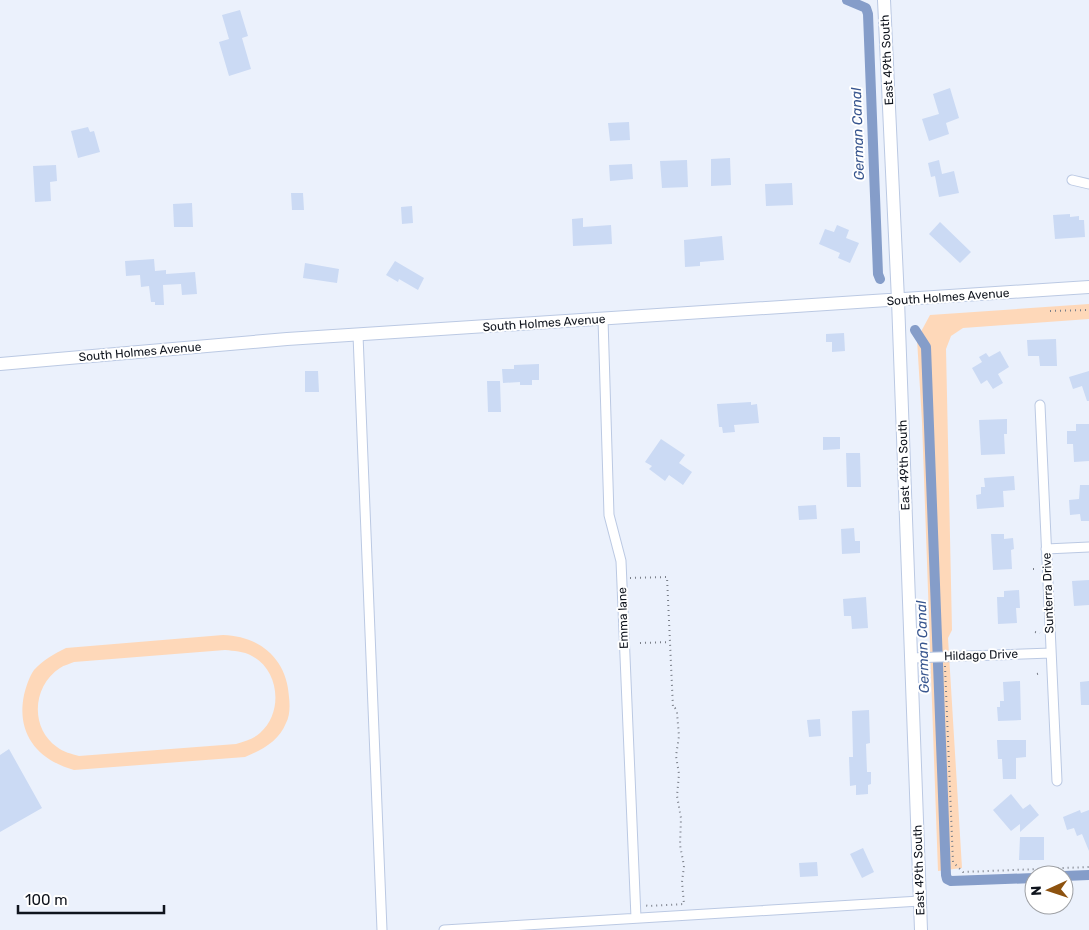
<svg xmlns="http://www.w3.org/2000/svg" width="1089" height="930" viewBox="0 0 1089 930" font-family="Rubik,sans-serif">
  <style>
    .green { fill: #fed8b9; fill-rule: evenodd }
    .lines { fill: none; stroke-linecap: round; stroke-linejoin: round }
    .canal { stroke: #859dc9; stroke-width: 10 }
    .building { fill: #cbdaf4 }
    .street-casing { stroke: #bbc9e3; stroke-width: 11 }
    .secondary-casing { stroke: #bbc9e3; stroke-width: 14 }
    .path { stroke: #7a7f89; stroke-width: 2; stroke-dasharray: 1 4; stroke-linecap: butt }
    .street { stroke: #fff; stroke-width: 9 }
    .secondary { stroke: #fff; stroke-width: 12 }
    .labels { text-anchor: middle; dominant-baseline: central; stroke-width: 4; stroke-linejoin: round; paint-order: stroke }
    .street-label { font-size: 12px; fill: #0f141d; stroke: #fff }
    .water-label { font-size: 14px; font-style: italic; fill: #38568f; stroke: #fff }
  </style>
  <rect width="100%" height="100%" fill="#ebf1fc"/>
  <path class="green" d="M1089,304v15l-126,9 -12,8 -5,13 6,281 -4,8 14,230 -24,3 -16,-449 -5,-83 13,-24z
    M223,635c37,1 64,24 66,62 1,8 1,19 -3,26 -7,18 -24,27 -41,34l-171,13c-36,-10 -58,-36 -50,-75 2,-8 5,-18 10,-25 9,-10 20,-16 32,-22zM225,650c9,1 18,1 27,6 27,14 32,56 8,77 -6,6 -16,8 -24,11l-157,12c-7,-2 -16,-4 -22,-9 -27,-19 -25,-61 3,-79 4,-3 10,-4 14,-6z"/>
  <g class="lines">
    <path class="canal" d="M847,0l19,8 2,6 10,260 2,5
      M915,330l11,17 20,528 1,4 4,2 83,-3
      M1064,876l25,-1"/>
  </g>
  <path class="building" d="M240,10l8,26 -6,2 9,31 -22,7 -10,-34 10,-3 -7,-24z
    M950,88l9,30 -13,5 3,11 -20,7 -7,-22 17,-5 -6,-20z
    M629,122l1,18 -20,1 -2,-18z
    M88,127l2,5 4,-1 6,21 -22,6 -7,-27z
    M730,158l1,27 -20,1v-27z
    M687,160l1,27 -26,1 -2,-27z
    M939,160l3,14 12,-3 5,22 -20,4 -4,-21 -4,1 -3,-14z
    M632,164l1,15 -23,2 -1,-16z
    M56,165l1,16 -7,1 1,19 -16,1 -2,-36z
    M792,183l1,22 -27,1 -1,-22z
    M291,193h12l1,17h-12z
    M192,203l1,24h-19l-1,-23z
    M412,206l1,17 -11,1 -1,-17z
    M1070,214v3l9,-1v4h5l1,17 -30,2 -2,-24z
    M583,218v9l28,-2 1,19 -39,2 -1,-27z
    M940,222l31,30 -11,11 -31,-29z
    M837,225l12,5 -3,8 13,5 -9,20 -12,-5 2,-5 -21,-9 6,-15 9,3z
    M722,236l2,24 -24,2v4l-15,1 -1,-27z
    M154,259l1,12 11,-1v4l29,-2 2,22 -15,1 -1,-11 -18,1 1,20h-9v-3h-4l-2,-16 -8,1 -1,-12 -14,1 -1,-15z
    M395,261l29,17 -6,12 -19,-11 -1,3 -12,-7z
    M305,263l34,6 -2,14 -34,-5z
    M844,333l1,18 -13,1v-10h-6v-8z
    M1056,339l1,27h-17l-1,-10h-11l-1,-16z
    M1000,351l9,16 -11,7 5,9 -10,6 -6,-9 -6,4 -9,-16 10,-6 -3,-5 7,-4 3,4z
    M539,364v16h-7v5h-12v-3l-17,1 -1,-14h12v-4z
    M305,371h13l1,21h-14z
    M1089,371v30h-2l-5,-15 -9,3 -4,-12z
    M487,381h13l1,31h-13z
    M751,402v3l6,-1 2,19 -25,2 1,7 -12,1 -1,-6h-3l-2,-23z
    M1007,419v15h-3l1,20 -24,1 -2,-35z
    M1076,424h13v37l-15,1 -1,-18h-6v-13h9z
    M823,437h17v12l-17,1z
    M661,439l24,16 -6,8 13,9 -9,13 -14,-10 -4,6 -16,-12 3,-3 -7,-4z
    M846,453h14l1,34h-14z
    M1014,476l1,14 -12,1 1,16 -27,2 -1,-14 5,-1v-7h4l-1,-9z
    M1080,485h9v36h-8l-1,-7 -10,1 -1,-15 10,-1z
    M816,505l1,14 -18,1 -1,-14z
    M854,528l1,13h5v12l-18,1 -1,-25z
    M991,534h13v5l9,-1 1,11 -3,1 1,19 -19,1z
    M1089,580v25l-15,1 -2,-25z
    M1019,590l1,18h-4l1,15 -19,1 -1,-27h7v-6z
    M866,597l2,31 -16,1 -1,-13h-7l-1,-17z
    M1020,681l1,39 -23,1 -1,-14h3v-6h4l-1,-19z
    M1089,681v24h-8l-1,-23z
    M869,710l1,33 -4,1 1,28h4v12l-3,1v9l-12,1v-10l-6,1 -1,-29h4l-1,-46z
    M820,719l1,17 -12,1 -2,-17z
    M997,740h29v17l-10,1v21h-13l-1,-20h-4z
    M9,749l33,59 -42,24v-77z
    M1011,794l12,15 7,-5 9,11 -19,17v-8l-9,7 -18,-21z
    M1080,810l1,3 8,-3v41l-7,-17 -5,2 -3,-8 -7,2 -4,-13z
    M1020,837h24v23h-25z
    M863,848l11,24 -12,6 -12,-24z
    M817,862l1,14 -18,1 -1,-14z"/>
  <g class="lines">
    <g class="street-casing">
      <path id="street" d="M1072,180l17,4
        M603,319l6,196 12,46 15,357
        M358,335l24,595
        M1040,405l17,376
        M1046,549l43,-2
        M911,658l140,-5
        M444,930l476,-29"/>
    </g>
    <g class="secondary-casing">
      <path id="secondary" d="M884,0l14,300 23,630
        M0,364l287,-25 802,-52"/>
    </g>
    <path class="path" d="M1050,311l39,-1
      M1033,569h5
      M630,578l37,-1 6,131h2l2,5 2,23 -3,20 3,18 -2,22 4,22 -1,27 4,21 -2,16 2,22 -35,2 -5,-1
      M1035,632l5,1
      M640,643l30,-1
      M945,666l8,196 10,10 126,-5
      M1037,674l4,-1"/>
    <use href="#street" class="street"/>
    <use href="#secondary" class="secondary"/>
  </g>
  <g class="labels">
    <g class="street-label">
      <text transform="translate(887 60) rotate(-93)">East 49th South</text>
      <text transform="translate(948 297) rotate(-4)">South Holmes Avenue</text>
      <text transform="translate(544 323) rotate(-4)">South Holmes Avenue</text>
      <text transform="translate(140 352) rotate(-5)">South Holmes Avenue</text>
      <text transform="translate(904 465) rotate(-92)">East 49th South</text>
      <text transform="translate(1048 593) rotate(-92)">Sunterra Drive</text>
      <text transform="translate(623 618) rotate(-92)">Emma lane</text>
      <text transform="translate(981 655) rotate(-2)">Hildago Drive</text>
      <text transform="translate(919 870) rotate(-92)">East 49th South</text>
    </g>
    <g class="water-label">
      <text transform="translate(858 134) rotate(-92)">German Canal</text>
      <text transform="translate(923 647) rotate(-92)">German Canal</text>
    </g>
  </g>
  <g transform="translate(1049 890) rotate(267)"><circle r="24" fill="#ffffff" stroke="#9fa1a5"/>
  <path d="M0-4L9 19L0 12L-9 19Z" fill="#8d520f"/>
  <text y="-8" font-size="14" font-weight="bold" text-anchor="middle" fill="#0f141d">N</text>
  </g>
  <path d="M18 905v8h146v-8" fill="none" stroke="#0f141d" stroke-width="2.5"/>
  <text x="25" y="905" font-size="15" fill="#0f141d" stroke="#ffffff" stroke-width="4" paint-order="stroke">100 m</text>
</svg>
